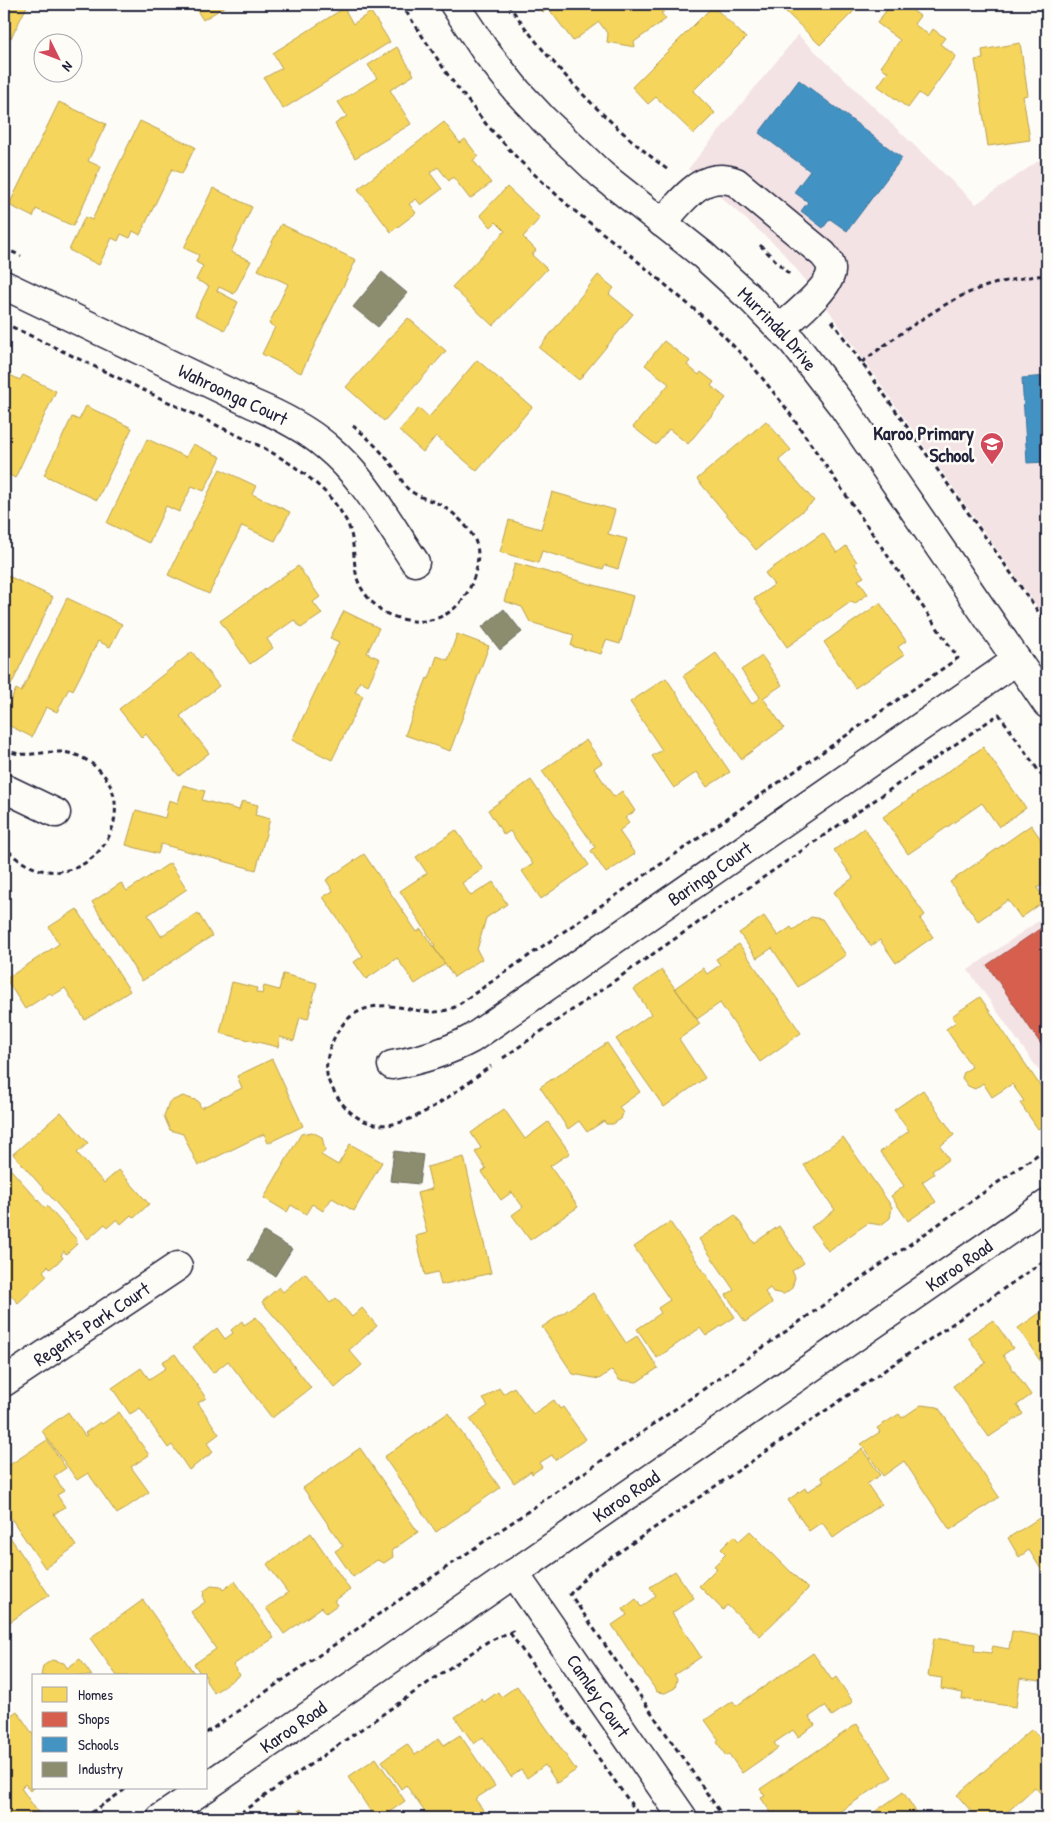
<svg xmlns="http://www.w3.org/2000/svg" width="1051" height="1822" viewBox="0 0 1051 1822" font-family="'Patrick Hand',sans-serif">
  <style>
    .built { fill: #f4e3e5 }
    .homes { fill: #f6d55c; stroke: #b69f52 }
    .shops { fill: #d6604d; stroke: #a04d48 }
    .schools { fill: #4393c3; stroke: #39719a }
    .industry { fill: #8c8c6e; stroke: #6c6c5f }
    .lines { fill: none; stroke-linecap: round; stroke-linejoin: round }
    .minor-casing { stroke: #22223b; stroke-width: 31 }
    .path { stroke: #22223b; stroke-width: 3; stroke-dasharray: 5 4; stroke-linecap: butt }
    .minor { stroke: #fdfcf7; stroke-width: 28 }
    .labels { text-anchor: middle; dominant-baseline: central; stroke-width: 5; stroke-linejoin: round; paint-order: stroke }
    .street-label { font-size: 19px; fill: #22223b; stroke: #fdfcf7 }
    .poi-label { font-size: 19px; font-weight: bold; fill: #22223b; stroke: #fdfcf7; text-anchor: end }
  </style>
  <rect width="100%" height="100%" fill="#fdfcf7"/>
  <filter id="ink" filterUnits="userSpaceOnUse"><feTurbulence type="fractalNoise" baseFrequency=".02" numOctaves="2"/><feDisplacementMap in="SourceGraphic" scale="10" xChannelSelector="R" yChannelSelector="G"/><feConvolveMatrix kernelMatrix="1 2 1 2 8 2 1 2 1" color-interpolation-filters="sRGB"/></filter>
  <g filter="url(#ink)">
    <path class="built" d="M798,35l178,169 71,-49v466l-220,-313 -25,-32 -22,-27 -92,-80z
      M1047,915v167l-79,-112z"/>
    <path class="homes" d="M4,4h24l-17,34 -7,-4z
      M193,4h36l-26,16z
      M537,4h18l-12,8z
      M557,4h101l6,8 -3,1 5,6 -32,23 1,5 -28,-5 1,-8 -9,-12 -26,19 -24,-32z
      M778,4h83l-41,41z
      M891,4h13l16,12 -6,8 15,11 4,-6 12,9 -5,6 16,12 -30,42 -7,-5 -11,15 -30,-22 10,-14 -7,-5 19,-27 -23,-17z
      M713,6l33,32 -53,53 22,22 -21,21 -38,-37 -8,7 -16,-17z
      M344,8l9,16 18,-12 19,30 -107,67 -19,-31 18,-10 -9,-15z
      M1020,43l8,52 -5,1 7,44 -42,6 -13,-86 8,-1 -1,-9z
      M397,47l17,28 -24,15 21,34 -56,34 -20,-34 12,-8 -9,-14 39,-24 -9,-13z
      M59,102l47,22 -18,37 13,6 -28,59 -37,-17 -3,8 -24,-12z
      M140,121l55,26 -13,27 -10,-5 -32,66 -7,-4 -3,7 -9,-4 -3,7 -6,-3 -13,27 -30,-15 16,-33 7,3z
      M444,122l16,21 5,-4 13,17 -5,4 18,23 -21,16 -17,-22 -4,4 -11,-14 -8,6 12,16 -21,16 -5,-6 -7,5 7,9 -25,19 -33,-43z
      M507,187l33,31 -17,19 13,13 -4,5 15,14 -54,57 -41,-39 53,-56 -9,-9 -5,5 -11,-12z
      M213,188l39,19 -21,45 20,9 -17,33 -15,-7 -2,4 21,11 -13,28 -30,-15 14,-29 -13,-6 7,-14 -7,-4 3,-7 -15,-7z
      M281,224l75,36 -55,113 -39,-19 13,-27 -6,-3 19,-40 -30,-14z
      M598,275l16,13 -5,6 24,20 -54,66 -40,-32z
      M408,318l38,33 -62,70 -38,-34z
      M664,341l26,20 -3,4 12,10 2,-3 13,10 -3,4 15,12 -38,46 -19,-15 -13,16 -23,-18 36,-43 -24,-19z
      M477,360l55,47 -55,64 -41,-35 -13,16 -24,-21 20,-23 10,9z
      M4,372l16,8 3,-5 33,16 -41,87 -11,-6z
      M86,406l46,22 -35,72 -53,-25 28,-58 7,3z
      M766,421l25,29 -12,10 35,41 -58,49 -59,-71z
      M147,439l39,18 7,-13 28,13 -17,34 -12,-5 -13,26 -13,-6 -17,37 -42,-20z
      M220,469l36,17 -4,8 38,18 -15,29 -33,-15 -33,68 -41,-19z
      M552,492l63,18 -7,24 19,5 -9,30 -13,-4 -2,4 -61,-18 -4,12 -38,-11 9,-32 32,9z
      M823,533l14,20 9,-7 11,16 -2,2 9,13 -6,3 10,14 -14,10 -2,-3 -65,46 -33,-48 20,-14 -9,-12z
      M515,563l118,33 -13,48 -14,-4 -5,14 -30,-8 3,-11 -44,-13 -8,-15 -18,-6z
      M298,566l22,31 -7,5 9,12 -21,14 -7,-8 -27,19 6,9 -23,16 -30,-43z
      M4,574l49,23 -49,103z
      M67,598l55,26 -12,23 -12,-6 -25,49 -4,-2 -12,24 -11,-5 -14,30 -28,-14v-9l12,-25 5,3z
      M880,603l26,38 -8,6 6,8 -49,33 -31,-46z
      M344,611l35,17 -12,25 13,6 -12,26 -8,-4 -5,11 8,4 -31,64 -40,-20 47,-98 -9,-4z
      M457,634l32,12 -39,105 -45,-16 22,-57 2,1 8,-23 11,4z
      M192,652l27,34 -39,30 29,37 -30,23 -33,-42 -4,4 -23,-29z
      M716,653l36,51 8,-7 -19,-27 21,-14 20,29 -19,13 21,30 -43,31 -58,-83z
      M666,678l64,94 -23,15 -10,-15 -23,16 -22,-32 10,-6 -32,-48z
      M586,740l16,23 -8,5 20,29 8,-6 13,20 -10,7 4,5 -10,8 16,23 -29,19 -15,-22 4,-4 -53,-76z
      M983,747l43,61 -27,19 -17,-24 -74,51 -25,-37z
      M531,780l58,85 -48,34 -19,-28 11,-7 -23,-33 -6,4 -16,-25z
      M183,785l22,6 -3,9 37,10 3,-9 16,4 -3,10 15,4 -14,51 -95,-26 -3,10 -32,-9 10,-35 29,8 4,-18 9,3z
      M1031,825l16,23v38l-2,-3 -8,5 9,12 -25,18 -13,-18 -30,21 -28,-39z
      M864,828l61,87 -5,4 13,18 -37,26 -16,-23 -9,6 -37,-54 19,-14 -19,-28z
      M456,830l27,39 -21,14 9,13 22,-14 14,22 -21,14 -9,32 5,9 -28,18 -21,-31 2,-1 -35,-54 27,-18 -11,-16z
      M364,854l53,78 4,-3 24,35 -30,20 -18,-26 -31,21 -12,-17 9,-6 -40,-59 10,-6 -7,-11z
      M170,863l17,26 -39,26 13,21 37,-23 14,23 -70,45 -50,-79 29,-19 6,8z
      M77,909l53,82 -45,29 -20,-32 -13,8 -2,-3 -25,16 -19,-30 53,-35 -10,-17z
      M764,916l14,20 13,-9 2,3 18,-13 11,2 24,36 -48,32 -26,-39 -15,10 -18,-25z
      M739,944l62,89 -41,29 -40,-59 -23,16 -22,-31 28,-20 4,6 13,-9 -4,-6z
      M662,970l38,54 -21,15 26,39 -41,29 -48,-68 35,-25 -17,-25z
      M283,974l34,9 -9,36 -8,-2 -6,24 -14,-4 -2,10 -58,-14 12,-51 25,6 -1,4 6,2 2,-8 15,4z
      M980,997l61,90 5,-4 1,2v38l-9,6 -18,-26 4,-2 -12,-17 -20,13 -9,-14 -8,6 -7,-3 -6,-8 2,-6 8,-5 -26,-38 10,-7 -4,-6z
      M607,1043l33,49 -21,15 4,6 -2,6 -8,5h-7l-2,-3 -17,11 -8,-11 -11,8 -28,-42z
      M272,1059l31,67 -35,17 -4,-9 -66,32 -15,-32 -13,-4 -6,-14 5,-14 14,-6 15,5 3,7 41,-20 -5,-12z
      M923,1090l31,45 -14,11 9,13 -17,12 2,3 -12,8 14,20 -28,19 -17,-25 13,-10 -24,-34 29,-21 -15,-21z
      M504,1109l21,30 23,-17 22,31 -20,13 28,41 -48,33 -18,-25 11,-8 -11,-15 -11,8 -19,-28 4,-3 -11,-17 6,-4 -10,-15z
      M61,1112l27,31 -11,10 27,30 15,-13 30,34 -15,14 -3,-3 -10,9 -4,-5 -9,8 -3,-3 -17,15 -75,-85z
      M312,1132l10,5 3,13 -4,5 17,10 12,-21 32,18 -28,49 -22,-13 -9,13 -11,-7 -6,10 -15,-9 -4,7 -23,-14 37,-64z
      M843,1137l49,70 -2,11 -9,7 -13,-2 -40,28 -17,-24 24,-17 -31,-45z
      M464,1157l27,116 -50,12 -3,-13 -13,3 -9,-39 11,-3 -10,-40 15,-4 -5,-22z
      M4,1162l41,46 2,-2 30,34 -2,3 2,1 -11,10 -2,-3 -3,4 2,3 -13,11 -2,-3 -5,5 4,5 -29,27 -14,-16v-34l2,-2 -2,-2z
      M735,1215l19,28 25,-17 25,37 -12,8 3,6 -3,11 -8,6 -11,-2 -3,-4 -5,4 7,11 -27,19 -19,-27 8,-5 -35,-51z
      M670,1222l65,95 -29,19 -6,-8 -43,30 -20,-29 24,-16 -3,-5 12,-8 -36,-53z
      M305,1273l25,30 6,-5 16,19 10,-9 15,18 -28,24 13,15 -27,23 -73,-86 17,-15 4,5z
      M593,1293l33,50 11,-7 21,32 -21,14 -18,-2 -7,-10 -13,9 -26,-5 -31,-47z
      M1047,1308v63l-29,-43z
      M256,1317l55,71 -39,30 -44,-57 -15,12 -20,-26 24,-19 8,11 8,-6 -2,-3 11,-9 2,4z
      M993,1320l20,28 -10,7 28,40 -14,10 6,9 -34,23 -36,-51 33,-23 -18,-26z
      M175,1354l31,44 -8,5 21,31 -12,9 6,9 -24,18 -17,-25 -4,3 -28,-40 -10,6 -18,-26 29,-20 8,11 17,-11 -4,-6z
      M514,1387l19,27 21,-14 6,9 3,-2 23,32 -31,21 -3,-5 -13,8 3,4 -10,7 -1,-3 -17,12 -44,-64 18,-13 -5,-7 16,-11 4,6z
      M921,1405l17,2 61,90 -49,33 -46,-69 -21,15 -22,-32 19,-12 -3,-4 22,-14 3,4z
      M68,1412l17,24 2,-1 -2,-2 15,-11 2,2 17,-12 30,43 -18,12 18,25 -32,22 -29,-41 -11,7 -35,-49z
      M448,1413l52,75 -64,44 -52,-75z
      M47,1440l19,28 -12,8 10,15 -7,4 8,12 -11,7 22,32 -31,22 -41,-60v-43l1,3z
      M360,1448l58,84 -26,18 1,7 -9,6 -7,-3 -24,17 -18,-26 8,-5 -40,-58z
      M862,1449l18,26 -13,9 14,20 -48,34 -11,-16 -13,9 -21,-31 17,-12 2,4 17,-11 -3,-4z
      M1041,1517l6,10v52l-18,-29 -10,7 -11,-19z
      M4,1528l45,67 -45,31z
      M750,1531l58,58 -48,47 -33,-31 -4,5 -24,-24 18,-18 -3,-2 12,-12 -5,-5 13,-13 5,5z
      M311,1533l39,57 -16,11 3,4 -11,8 -4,-6 -38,27 -18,-26 22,-15 -21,-29z
      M675,1571l19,27 -22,15 29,44 -27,18 3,4 -2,9 -10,5 -8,-1 -45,-67 15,-10 -4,-6 13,-10 5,8 15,-11 -6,-9z
      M235,1581l39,57 -41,27 7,10 -26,18 -8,-12v-5h-4l-8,-12 22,-15 -25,-37 14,-10 -2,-4 1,-7 7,-5 10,1 2,3z
      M143,1600l53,76h-79l-27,-38z
      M1012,1631l35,6 -7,44 -20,-3 -4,29 -54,-8 1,-6 -22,-4 1,-11 -14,-2 6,-38 41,6 -1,7 17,2 2,-7 16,3z
      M813,1653l19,27 4,-3 17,25 -21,14 -7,-10 -16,11 6,8 -17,12 -5,-7 -19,13 4,5 -36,25 -13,-19 -3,2 -9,-14 2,-2 -14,-20 28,-19 3,5z
      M80,1659l12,17h-51l2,-10 9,-6 12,3 3,5z
      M517,1686l59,84 -19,13 -12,-18 -18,13 -6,-8 -10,7 -28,-40 -9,7 -19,-27 26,-18 3,3 14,-10 3,5z
      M17,1711l17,25v52l-4,3 -5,-7 -4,4 18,26 -6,4h-29v-21l2,-2 -2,-3v-72z
      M857,1724l35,53 -62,41h-56l4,-3 -3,-3 -3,2 -11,-16 4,-2 -5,-7z
      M1032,1729l15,17 -3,5 3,4v46l-12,-14 -32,29 2,2h-28l-20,-23z
      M460,1735l35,51 -20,13 12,16 -5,3h-53l-23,-33 -5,4 -19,-28 25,-17 8,11 24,-17 5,7z
      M376,1758l29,43 -17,12 3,5h-16l-27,-41z
      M903,1792l17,26h-54z
      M301,1809l6,9h-20z"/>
    <path class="shops" d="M1047,924v129l-60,-88z"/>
    <path class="schools" d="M799,80l103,78 -55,73 -17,-12 -7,9 -22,-17 7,-9 -14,-10 16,-21 -51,-38z
      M1047,376v86l-20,1 -5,-85z"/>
    <path class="industry" d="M382,272l25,21 -29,34 -25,-20z
      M504,609l18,23 -22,18 -18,-23z
      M394,1151l29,4 -4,29 -29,-3z
      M264,1232l28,17 -17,27 -27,-16z"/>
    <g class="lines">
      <g class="minor-casing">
        <g id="minor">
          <path id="s1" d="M454,4l32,48 31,39 27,29 58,55 101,80 48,44 42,43 51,66 203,296"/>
          <path d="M662,223c20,-22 40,-54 74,-41l87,72c4,5 9,10 8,17 -1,17 -38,46 -51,58"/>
          <path id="s2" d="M4,285l249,119c26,11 52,24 73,42 38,31 62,76 89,116"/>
          <path d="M4,788l52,25"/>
          <path id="s3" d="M392,1065c29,-5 53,-12 79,-26l546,-379"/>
          <path id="s4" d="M4,1382l174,-116"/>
          <path id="s5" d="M514,1573l169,245"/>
          <path id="s6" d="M206,1787l841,-583"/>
          <path d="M161,1818l44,-30"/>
        </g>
      </g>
      <path class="path" d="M401,4l49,74 36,46 34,37 51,47 57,45 87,74 36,37 35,44 172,250 -503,349c-7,3 -14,5 -22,5 -28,-1 -50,-14 -77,1 -20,11 -34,45 -28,66 1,5 5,10 7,14 14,23 34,37 63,30 31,-8 67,-39 93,-57
        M508,4c44,63 99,119 160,166
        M982,4l20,2 9,-2
        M760,245l31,31
        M4,248l17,8
        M832,321l215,303
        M4,323l260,125c32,18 65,40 83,74 9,19 5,40 11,59 3,8 9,16 15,22 3,2 5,6 8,8 7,4 17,7 25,9 36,7 63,-16 70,-51 2,-7 3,-19 0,-26 -5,-15 -24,-33 -39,-40 -10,-4 -22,-7 -30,-15 -5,-5 -7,-13 -12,-19 -12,-16 -26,-31 -42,-43
        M862,362c34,-25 84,-64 125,-76 20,-6 40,-9 60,-11
        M1041,615l6,-7
        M4,749c30,15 50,-9 84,12 57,36 17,123 -47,109 -15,-4 -28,-12 -37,-25
        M503,1058l496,-344 48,69
        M510,1633l131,185
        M206,1733l398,-274 443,-311
        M84,1818l43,-30
        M233,1818l254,-176 28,-12
        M724,1818l-154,-224 20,-22 457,-313"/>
      <use href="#minor" class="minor"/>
    </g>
  </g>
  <defs>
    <g id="school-pin" transform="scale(1.25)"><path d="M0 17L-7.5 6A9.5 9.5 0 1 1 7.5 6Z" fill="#d1495b" stroke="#fdfcf7"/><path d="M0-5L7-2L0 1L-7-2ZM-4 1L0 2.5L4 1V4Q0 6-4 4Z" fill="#fff"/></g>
  </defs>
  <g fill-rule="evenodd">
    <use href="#school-pin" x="992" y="444"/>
  </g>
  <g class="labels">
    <g class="street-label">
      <text stroke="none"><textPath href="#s1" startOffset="461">Murrindal Drive</textPath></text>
      <text stroke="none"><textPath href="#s2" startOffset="254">Wahroonga Court</textPath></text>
      <text stroke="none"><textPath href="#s3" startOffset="374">Baringa Court</textPath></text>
      <text stroke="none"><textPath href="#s6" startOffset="916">Karoo Road</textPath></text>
      <text stroke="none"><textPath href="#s4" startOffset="105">Regents Park Court</textPath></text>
      <text stroke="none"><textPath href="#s6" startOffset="511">Karoo Road</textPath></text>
      <text stroke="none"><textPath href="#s5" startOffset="149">Camley Court</textPath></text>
      <text stroke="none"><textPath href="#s6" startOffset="106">Karoo Road</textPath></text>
    </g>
    <g class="poi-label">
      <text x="974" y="433">Karoo Primary<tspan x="974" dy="22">School</tspan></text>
    </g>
  </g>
  <rect width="1051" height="1822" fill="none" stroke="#fdfcf7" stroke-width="20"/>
  <rect x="10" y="10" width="1031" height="1802" fill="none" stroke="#22223b" stroke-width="2" filter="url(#ink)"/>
  <rect x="32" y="1674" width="175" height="115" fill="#fdfcf7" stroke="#a5a5ac"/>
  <rect x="42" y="1687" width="25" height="15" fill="#f6d55c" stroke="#a5a5ac"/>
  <text x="78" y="1700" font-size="15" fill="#22223b">Homes</text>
  <rect x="42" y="1712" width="25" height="15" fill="#d6604d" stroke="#a5a5ac"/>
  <text x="78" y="1724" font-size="15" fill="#22223b">Shops</text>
  <rect x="42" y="1737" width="25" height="15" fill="#4393c3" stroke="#a5a5ac"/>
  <text x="78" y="1750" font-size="15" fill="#22223b">Schools</text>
  <rect x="42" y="1762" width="25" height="15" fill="#8c8c6e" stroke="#a5a5ac"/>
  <text x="78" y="1774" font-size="15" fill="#22223b">Industry</text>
  <g transform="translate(58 58) rotate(132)"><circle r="24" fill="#fdfcf7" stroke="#a5a5ac"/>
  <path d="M0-4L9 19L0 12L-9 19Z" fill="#d1495b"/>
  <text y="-8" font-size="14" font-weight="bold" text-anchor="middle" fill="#22223b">N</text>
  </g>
</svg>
